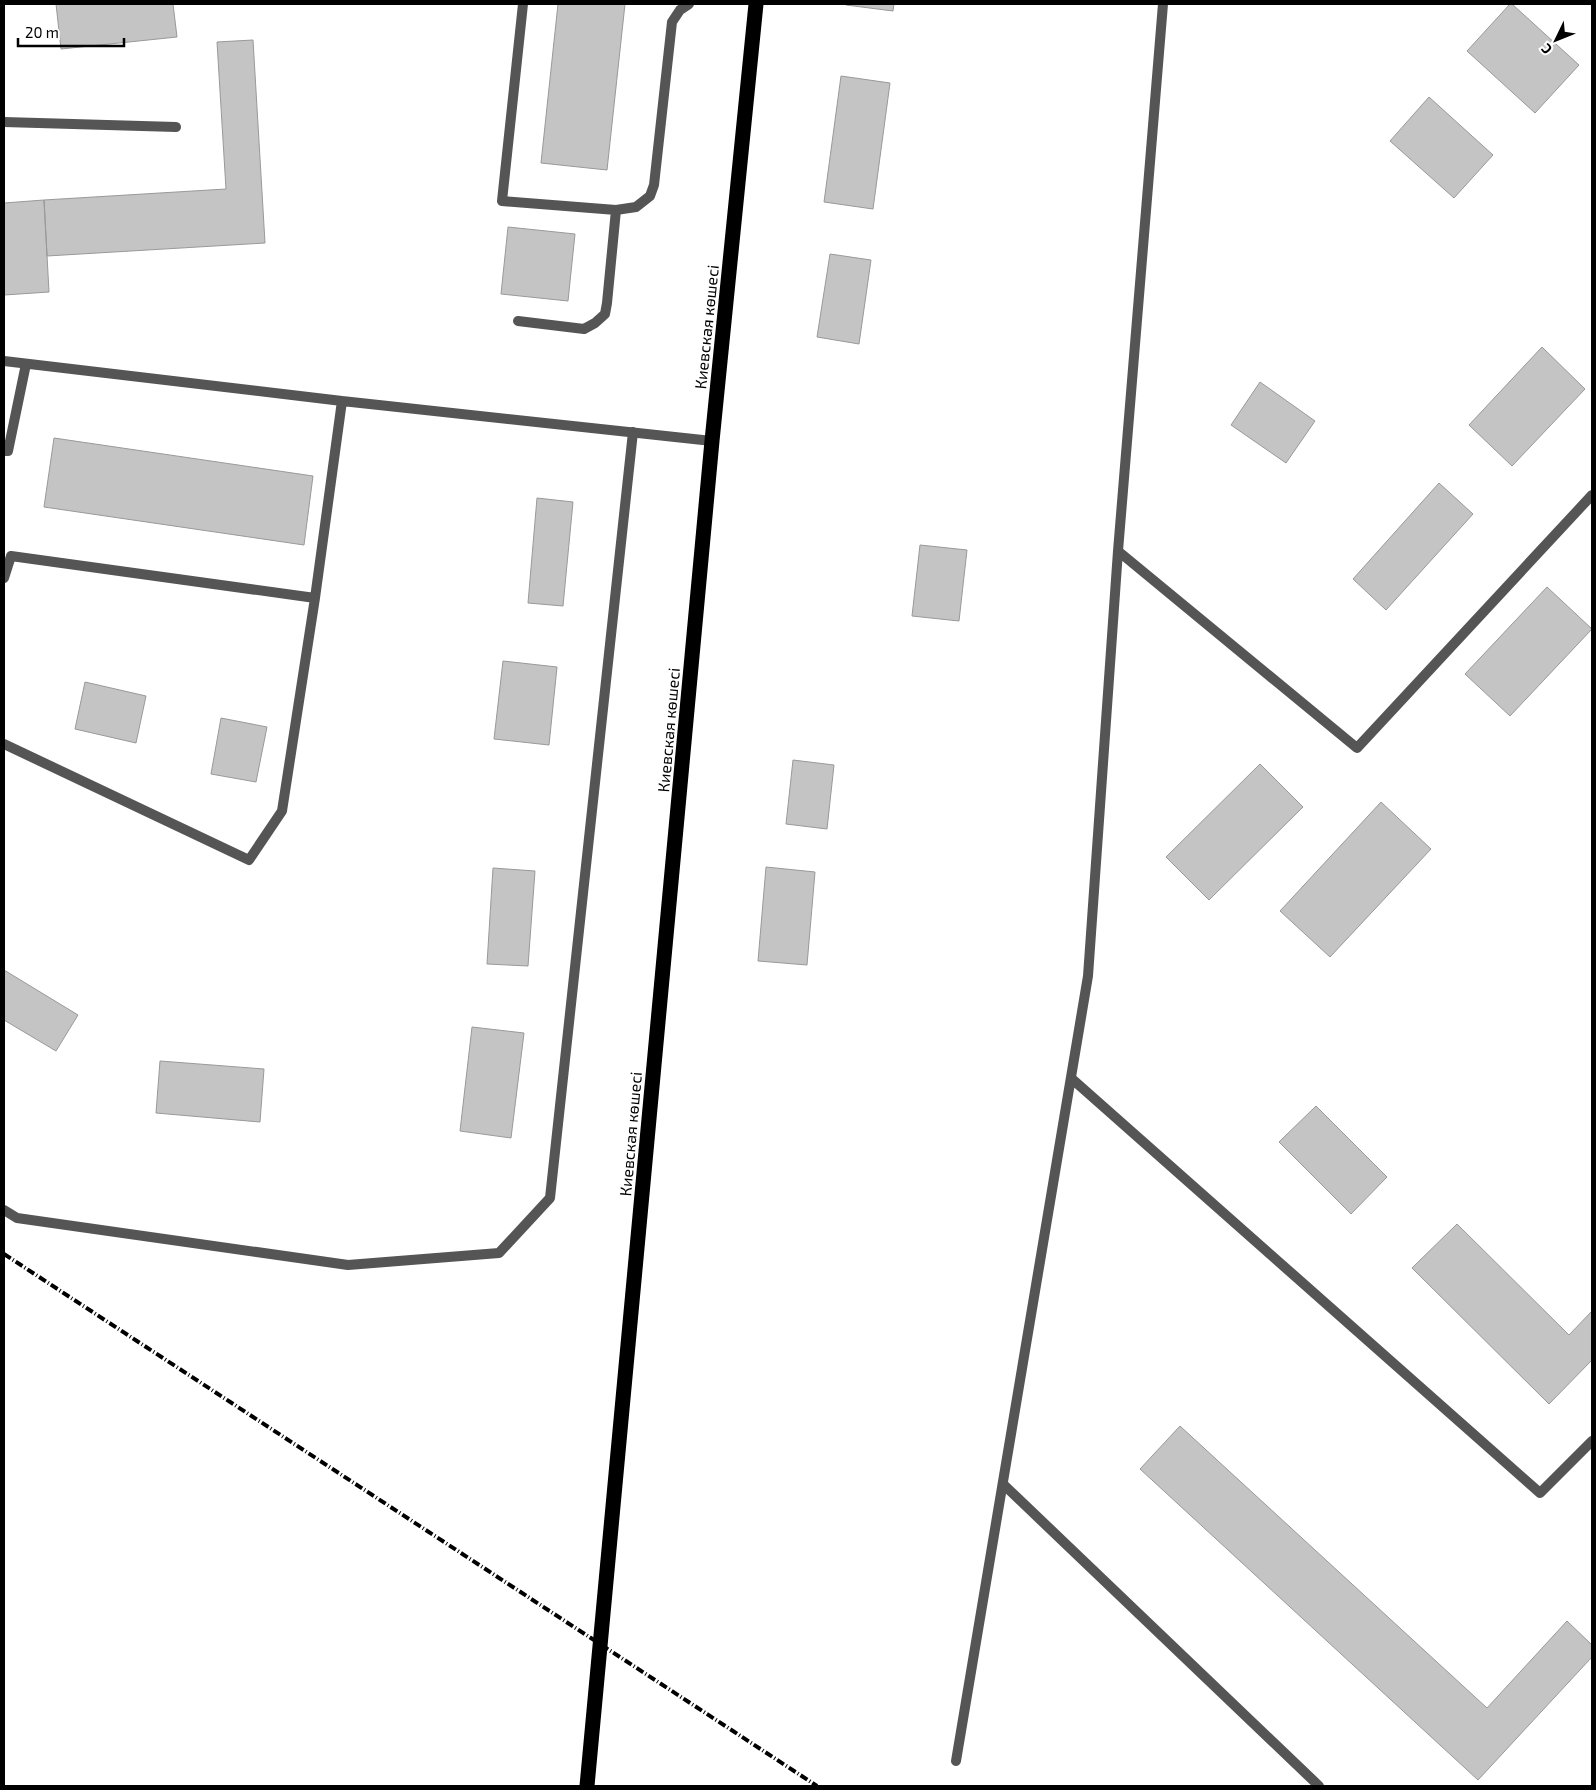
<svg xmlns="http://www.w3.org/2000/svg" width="1596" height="1790" viewBox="0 0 1596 1790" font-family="'Exo 2',sans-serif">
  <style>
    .building { fill: #c4c4c4; stroke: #999 }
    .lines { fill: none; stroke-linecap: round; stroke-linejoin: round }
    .lane { stroke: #555; stroke-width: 10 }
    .highway { stroke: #000; stroke-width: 15 }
    .rail { stroke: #000; stroke-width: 4; stroke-dasharray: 8 2.5 1 2.5; stroke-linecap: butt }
    .labels { text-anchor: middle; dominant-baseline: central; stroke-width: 4; stroke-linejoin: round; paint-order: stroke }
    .street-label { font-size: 16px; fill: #000; stroke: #fff }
  </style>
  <rect width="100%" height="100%" fill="#fff"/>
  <path class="building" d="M56,4h117l4,33 -116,12z
    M558,4h67l-18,166 -66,-7z
    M846,4h48l-1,7 -47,-6z
    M1510,4h2l67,61 -44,48 -68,-62z
    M253,40l12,203 -218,13 -3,-56 182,-11 -9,-147z
    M841,76l49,7 -17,126 -49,-7z
    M1429,97l64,58 -39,43 -64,-57z
    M44,200l5,92 -45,3v-92z
    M508,227l67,7 -7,67 -67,-7z
    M830,254l41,6 -12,84 -42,-7z
    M1542,347l43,42 -73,77 -43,-41z
    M1260,382l55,39 -29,42 -55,-38z
    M54,438l259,38 -9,69 -260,-38z
    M1439,483l34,31 -87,96 -33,-31z
    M537,498l36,4 -10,104 -35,-3z
    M920,545l47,5 -8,71 -47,-5z
    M1547,587l45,42 -82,87 -45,-42z
    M503,661l54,6 -8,78 -55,-6z
    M85,682l61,14 -10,47 -61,-14z
    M221,718l46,9 -11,55 -45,-8z
    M793,760l41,5 -7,64 -41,-5z
    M1260,764l43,43 -94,93 -43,-43z
    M1381,802l50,47 -101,108 -50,-46z
    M766,867l49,5 -8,93 -49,-4z
    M493,868l42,3 -7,95 -41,-2z
    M4,970l74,45 -22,36 -52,-31z
    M472,1027l52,6 -13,105 -51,-7z
    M160,1061l104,8 -4,53 -104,-9z
    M1316,1106l71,71 -36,37 -72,-72z
    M1457,1224l112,111 23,-24v49l-43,44 -137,-136z
    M1180,1426l307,282 80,-87 25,24v12l-114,123 -338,-311z"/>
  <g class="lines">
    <path class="lane" d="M523,4l-21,197 114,9 20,-3 14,-11 4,-11 18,-163 8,-12 9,-6
      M4,122l172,5
      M518,321l66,8 11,-6 10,-9 2,-11 9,-93
      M4,361l338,40 370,40
      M4,451h4l18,-87
      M1118,551l239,197 235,-253
      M4,578l7,-22 304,42
      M4,744l245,116 33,-49 33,-213 27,-197
      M1071,1078l469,415 52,-52
      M4,1210l13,8 331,47 151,-12 51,-55 83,-766
      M1003,1484l316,302
      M956,1761l132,-785 30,-425 45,-547"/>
    <path class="highway" d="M587,1786l125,-1345 44,-437"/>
    <path class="rail" d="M4,1254l813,532"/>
  </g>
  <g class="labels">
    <g class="street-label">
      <text transform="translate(706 327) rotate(-84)">Киевская көшесі</text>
      <text transform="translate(668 730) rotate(-85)">Киевская көшесі</text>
      <text transform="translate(630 1134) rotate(-85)">Киевская көшесі</text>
    </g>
  </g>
  <rect width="1596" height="1790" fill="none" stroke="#000000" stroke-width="10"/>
  <g transform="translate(1556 40) rotate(227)" stroke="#ffffff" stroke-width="4" paint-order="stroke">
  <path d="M0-4L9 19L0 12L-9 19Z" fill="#000000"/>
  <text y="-8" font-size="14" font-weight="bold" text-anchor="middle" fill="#000000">С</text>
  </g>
  <path d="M18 38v8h106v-8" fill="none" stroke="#000000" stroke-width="2.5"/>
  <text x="25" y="38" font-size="15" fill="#000000" stroke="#ffffff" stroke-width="4" paint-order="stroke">20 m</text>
</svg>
